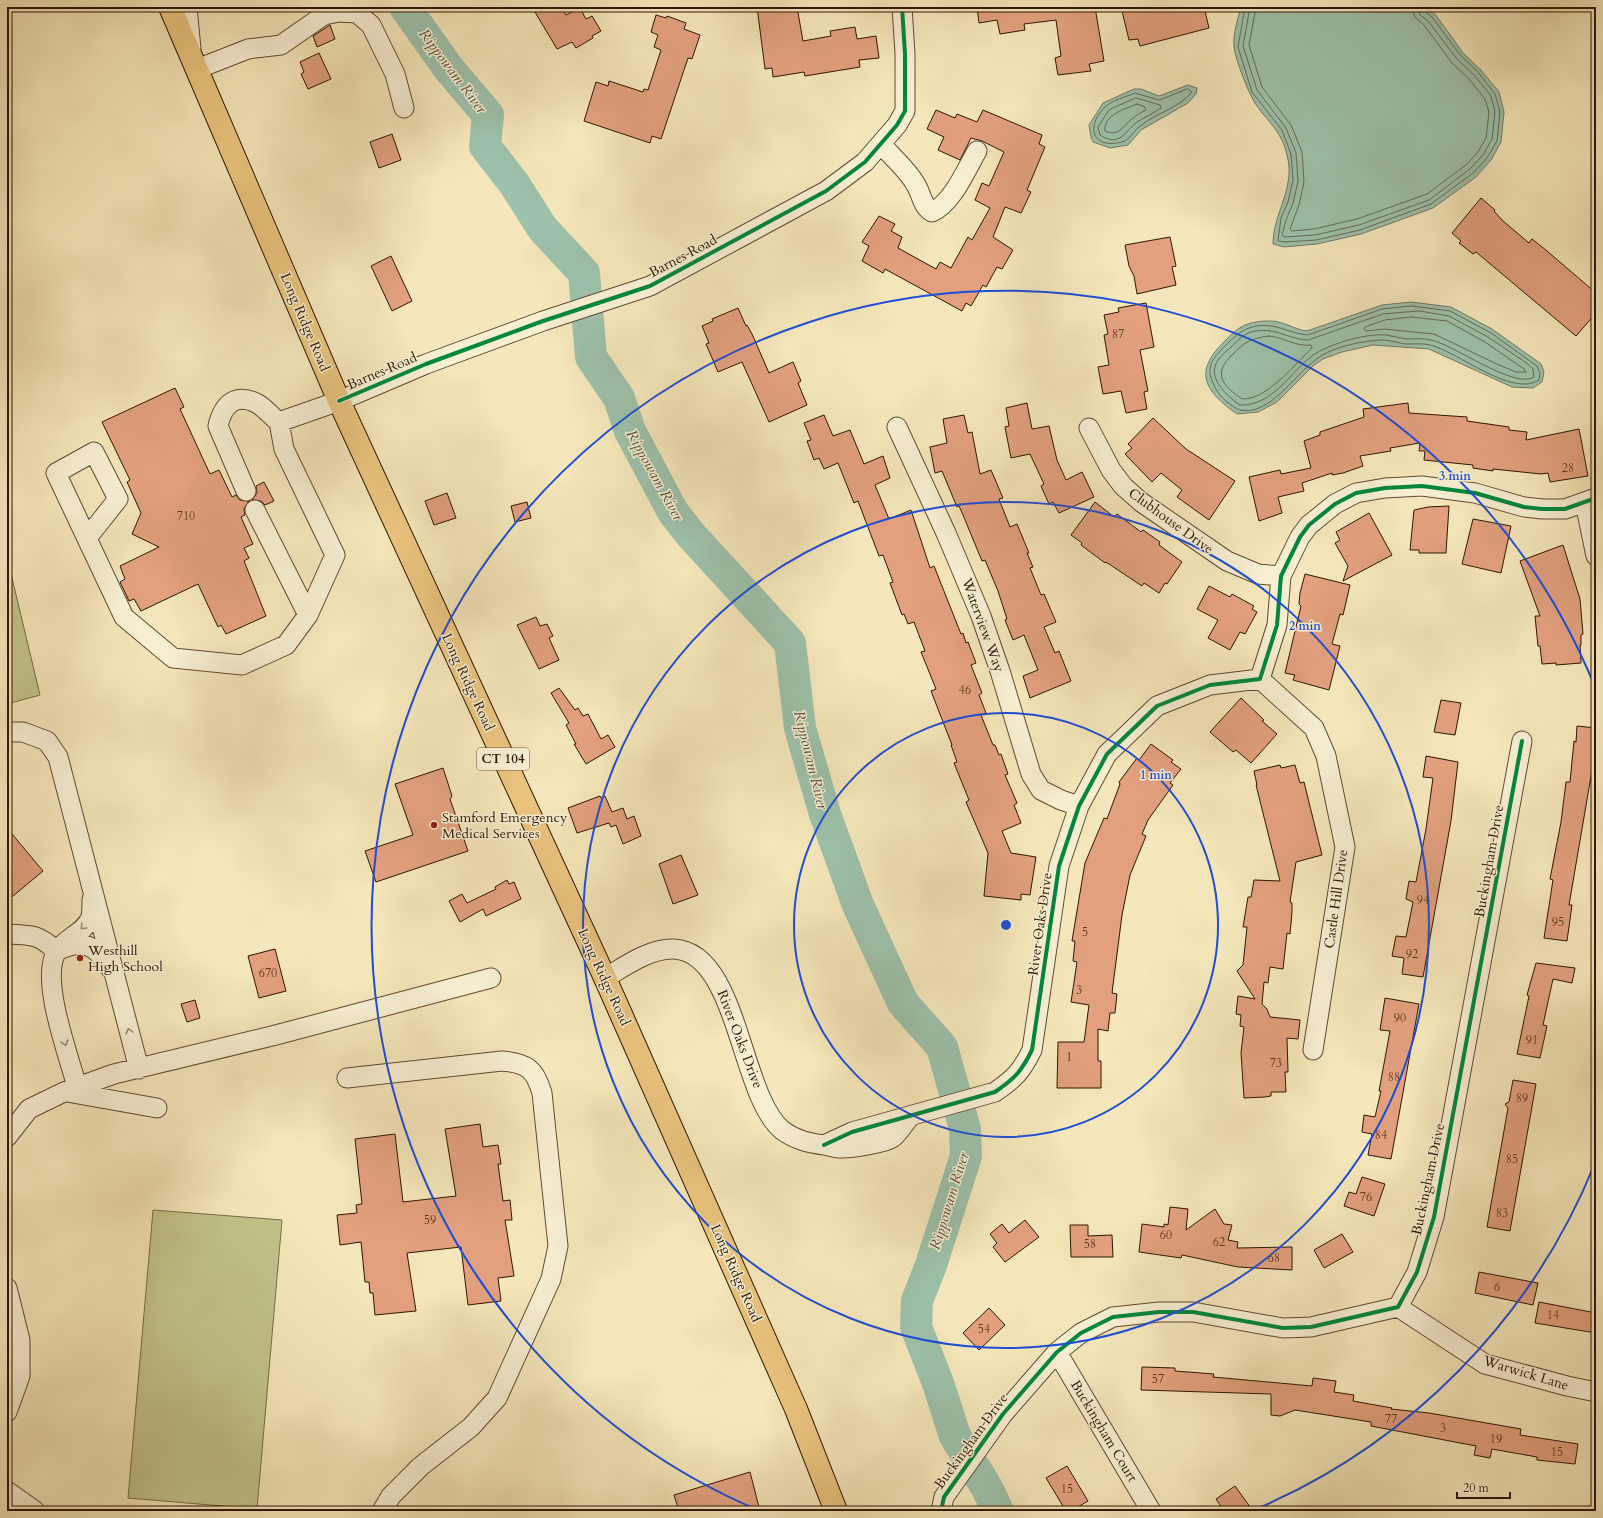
<svg xmlns="http://www.w3.org/2000/svg" width="1603" height="1518" viewBox="0 0 1603 1518" font-family="Cardo,serif">
  <style>
    .green { fill: #c2c38c; stroke: #786c46 }
    .water { fill: #9dc1ab; stroke: #717c67 }
    .lines { fill: none; stroke-linecap: round; stroke-linejoin: round }
    .shore { stroke: #666b56; stroke-width: 1 }
    .river { stroke: #9dc1ab; stroke-width: 32 }
    .building { fill: #e2a07f; stroke: #2e1501 }
    .minor-casing { stroke: #604a30; stroke-width: 21 }
    .major-casing { stroke: #2e1501; stroke-width: 24 }
    .minor { stroke: #f8efd3; stroke-width: 19 }
    .major { stroke: #eac47e; stroke-width: 22 }
    .cycleway-casing { stroke: #f8efd3; stroke-width: 6 }
    .cycleway { stroke: #00873e; stroke-width: 4 }
    .oneway { stroke: #9d8d74 }
    .ring { fill: none; stroke: #1d4ed8; stroke-width: 2 }
    .poi-dot { fill: #8f2418; stroke: #f8efd3; stroke-width: 1.5 }
    .labels { text-anchor: middle; dominant-baseline: central; stroke-width: 3; stroke-linejoin: round; paint-order: stroke }
    .number-label { font-size: 12px; fill: #5b3820 }
    .shield { fill: #f8efd3; stroke: #6b5640; stroke-width: 1 }
    .shield-label { font-size: 13px; font-weight: bold; fill: #2e1501 }
    .street-label { font-size: 14px; fill: #2e1501; stroke: #f8efd3 }
    .poi-label { font-size: 14px; fill: #2e1501; stroke: #f8efd3; text-anchor: start }
    .water-label { font-size: 15px; font-style: italic; fill: #55513c; stroke: #f8efd3 }
    .centre { fill: #1d4ed8; stroke: #f8efd3; stroke-width: 2 }
    .ring-label { font-size: 12px; text-anchor: middle; font-weight: bold; fill: #1d4ed8; stroke: #f8efd3; stroke-width: 3; stroke-linejoin: round; paint-order: stroke }
  </style>
  <rect width="100%" height="100%" fill="#f5e7bb"/>
  <filter id="stains"><feTurbulence type="fractalNoise" baseFrequency=".005" numOctaves="4"/><feColorMatrix values="0 0 0 0 .2 0 0 0 0 .09 0 0 0 0 .02 0 0 0 .5 -.17"/></filter>
  <radialGradient id="worn" r=".72"><stop offset=".6" stop-color="#630" stop-opacity="0"/><stop offset="1" stop-color="#630" stop-opacity=".3"/></radialGradient>
  <path class="green" d="M7,557l33,138 -33,9z
    M153,1210l129,10 -25,289 -129,-11z"/>
  <path class="water" d="M1241,7h184l10,7 29,40 16,15 19,23 5,20 -3,30 -10,18 -15,17 -43,31 -72,26 -44,10 -33,3 -11,-3c0,-31 23,-56 14,-89 -5,-23 -18,-32 -30,-49 -8,-11 -22,-47 -23,-60 -1,-13 4,-27 7,-39z
    M1188,85l9,3 -1,6 -8,9 -47,27 -13,15 -18,3 -17,-6 -2,-5 -2,-12 14,-22 31,-14h7l18,7z
    M1411,302l40,5 41,22 49,35 3,8 -2,10 -9,6 -21,-1 -83,-38 -56,-4 -31,7 -19,7 -9,6 -37,37 -19,10 -21,2c-31,-22 -45,-41 -13,-72 7,-7 14,-15 24,-18 8,-3 22,-4 30,-2 10,2 19,8 29,9l75,-26z"/>
  <g class="lines">
    <path class="shore" d="M1245,7l-7,40 14,45 30,38 9,24 2,26 -5,22 -7,16 -3,23 7,1 31,-2 44,-10 71,-26 42,-31 14,-15 10,-17 3,-29 -5,-18 -18,-23 -16,-15 -29,-39 -8,-6 -1,-4
      M1250,7l-7,39 14,44 29,38 10,25 2,28 -5,22 -7,17 -4,15 3,2 30,-2 44,-10 70,-25 41,-31 13,-14 9,-16 3,-27 -4,-16 -17,-21 -17,-16 -29,-38 -8,-6 -2,-8
      M1256,7l-7,38 13,42 29,38 11,27 2,30 -5,23 -9,24 2,2 22,-2 43,-10 70,-25 39,-29 12,-13 8,-14 3,-26 -4,-13 -16,-20 -17,-16 -28,-38 -9,-8 -3,-10
      M1188,89l4,3c-14,17 -37,21 -53,35 -8,7 -10,15 -22,16 -28,4 -29,-20 -12,-36 7,-7 21,-10 30,-14l24,7z
      M1136,98l24,7 1,3c-7,5 -16,9 -24,14 -12,9 -17,26 -37,13l-2,-8 11,-17z
      M1137,104l8,3 1,3c-5,3 -10,5 -14,9 -10,8 -13,18 -27,12 -2,-16 20,-22 32,-27z
      M1412,306l38,5 41,22 46,33 3,7 -1,7c-27,18 -82,-29 -109,-35 -8,-2 -16,-1 -24,-1 -8,-1 -16,-4 -24,-4 -20,1 -45,6 -61,16 -24,14 -50,61 -81,54 -5,-1 -9,-6 -13,-8 -6,-5 -10,-10 -13,-17 -10,-19 0,-28 13,-41 6,-6 13,-13 22,-16 24,-8 37,5 59,7l74,-26z
      M1420,311l29,5 39,21 40,27 5,5 1,8c-19,13 -81,-33 -103,-37 -8,-2 -17,-1 -24,-1 -7,-1 -14,-3 -21,-4 -21,-2 -62,10 -78,24 -20,17 -37,47 -68,46 -13,-9 -34,-27 -22,-45 3,-5 9,-9 13,-13 6,-5 12,-13 20,-15 25,-6 35,7 57,8l75,-26z
      M1412,317l35,4 38,21 39,27 2,3h-10l-17,-7 -65,-31 -50,-5 -18,2 -2,-2 1,-2 20,-7z
      M1269,336c15,1 26,11 42,9l1,3c-17,16 -45,52 -70,51 -19,-13 -30,-25 -10,-44 14,-14 18,-16 37,-19z"/>
    <path class="river" d="M405,7l44,62 39,46 -3,31 30,39 28,44 41,44 7,84 28,41 11,33 43,81 18,23 99,108 10,85 25,86 33,91 45,98 39,44 23,82 1,27 -35,109 -14,36 -1,26 22,56 17,53 32,52 11,23"/>
  </g>
  <path class="building" d="M532,7h29l5,8 14,-7 6,11 6,-3 9,15 -9,5 1,2 -17,10 -4,-6 -15,7z
    M757,7h40l6,34 28,-5 -1,-5 25,-4 2,12 19,-3 3,22 -20,2 1,7 -55,9 -1,-4 -31,5 -1,-9 -7,1z
    M977,7h118l9,54 -15,3 2,7 -33,4 -3,-17 6,-2 -5,-36 -32,4 1,6 -25,4 -3,-14 -18,3z
    M1121,7h83l5,21 -69,18 -2,-7 -9,1z
    M656,15l10,3 1,-2 19,7 -2,6 16,6 -8,24 -4,-1 -27,81 -9,-3 -2,7 -66,-22 12,-39 12,4 1,-5 34,11 1,-3 4,1 13,-40 -7,-3 4,-12 -7,-3z
    M330,25l5,14 -18,8 -4,-11z
    M319,53l12,26 -23,10 -7,-15 3,-2 -4,-10z
    M936,110l19,8 2,-4 20,8 6,-12 59,25 -3,9 6,3 -18,43 4,2 -9,19 -1,2 -16,-6 -12,30 20,13 -11,19 -5,-2 -11,20 -3,-2 -12,21 -5,-3 -4,8 -77,-42 -2,4 -21,-12 7,-15 -7,-4 17,-26 16,8 -4,7 11,6 -4,11 38,21 4,-7 11,6 17,-31 4,3 18,-32 -15,-8 7,-17 7,3 15,-34 -22,-11 -11,-3 -11,22 -22,-10 6,-13 -17,-8z
    M392,134l9,26 -22,8 -9,-26z
    M1481,198l14,12 -1,1 9,10 26,22 3,-4 15,12 49,42v20l-20,23 -100,-84 -3,2 -14,-11 2,-2 -9,-8z
    M1170,237l6,29 -4,1 4,18 -39,9 -3,-18 -5,-10 -4,-21z
    M391,256l21,45 -20,10 -21,-45z
    M1146,303l8,44 -14,3 8,41 -4,1 3,17 -21,4 -5,-22 -18,3 -5,-27 11,-2 -5,-30 4,-1 -4,-19 15,-3 -1,-4z
    M738,308l8,18 1,-1 5,9 17,39 24,-11 8,19 -3,2 9,22 -38,17 -27,-60 -24,10 -12,-28 3,-1 -7,-17 11,-5 -1,-2z
    M175,388l9,19 -4,2 30,65 9,-4 13,27 4,-2 4,5 9,1 -5,8 1,6 -4,2 12,27 -9,4 5,10 -5,3 22,55 -40,18 -5,-9 -3,2 -20,-43 -57,27 -7,-12 -5,2 -9,-19 5,-3 -5,-13 39,-19 -27,-13 9,-21 -14,-31 3,-2 -28,-58z
    M1027,403l5,26 17,-3 8,34 9,20 16,-8 12,25 -35,16 -6,-11 -4,2 -8,-18 3,-2 -14,-30 -19,4 -6,-31 4,-1 -3,-18z
    M1408,403l1,10 58,4v4l42,6v3l18,2 -1,8 53,-11 9,47 -38,6 -2,-9 -7,1 -48,-5v2l-20,-3v-3l-49,-5 1,-9h-6l1,-8 -30,5 1,3 -31,5 3,10 -20,7 -11,2v-2l-30,10 2,8 -26,6 4,16 -23,8 -10,-44 31,-7 1,4 30,-6 -7,-27 16,-6v-3l44,-15 -1,-8z
    M824,415l9,21 17,-6 14,34 19,-8 7,22 -15,7 14,34 22,-9 19,58 4,-2 27,68 2,-1 3,10 2,-1 8,21 -5,2 11,28 -3,2 7,18 -5,2 12,30h2l4,10 2,-1 7,20 -3,1 12,28 -3,2 7,18 -19,8 9,22 25,4 -6,38 -9,-1v6l-37,-4 4,-43 -22,-51 3,-2 -15,-37 3,-1 -6,-17h1l-21,-54 5,-2 -15,-37 4,-1 -11,-29 -6,2 -4,-10 -2,1 -12,-32 3,-1 -10,-27 -4,1 -21,-55 -4,2 -16,-40 -14,6 -5,-11 -5,2 -7,-19 4,-1 -7,-17z
    M964,415l4,18 4,-1 8,42 11,-4 12,28 -4,1 11,28 7,-3 12,29h-2l6,14 -3,1 11,27 3,-1 12,28 -12,5 11,26 4,-2 12,30 -41,17 -7,-22 15,-6 -14,-35 -11,5 -8,-20 2,-1 -9,-28 -13,-31 -3,1 -19,-46 -4,-9 -2,1 -15,-36 -7,2 -5,-26 17,-4 -4,-24z
    M1153,418l33,31 49,32 -26,39 -32,-23 5,-7 -21,-17 -9,9 -27,-28 7,-6 -4,-4z
    M264,482l10,19 -9,4 -4,-4 -9,-1 5,-7 -1,-7z
    M447,493l9,25 -22,7 -9,-24z
    M527,502l4,16 -16,4 -4,-16z
    M1095,502l19,15 3,-3 24,18 2,-2 17,12 -1,3 23,17 -15,22 -2,-1 -6,10 -15,-10 -2,3 -36,-24 -1,1 -24,-18 1,-2 -11,-8z
    M1449,506l-3,47h-27v-3h-9l4,-40 14,-3z
    M1369,513l23,42 -49,26 5,-15 -13,-23 5,-3 -4,-8z
    M1473,519l38,7 -10,47 -39,-9z
    M1563,545l17,54 3,35 -2,1v10h-1l1,18 -25,2v-2l-14,1 -2,-18h-2l-3,-30h5l-20,-55z
    M1305,574l45,11 -7,30 -3,-1 -8,30 8,2 -11,44 -36,-10 2,-5 -10,-2 16,-67 -2,-2 1,-11z
    M1209,586l21,11 2,-3 22,12 -2,3 5,3 -12,22 -5,-2 -10,18 -22,-12 10,-18 -21,-11z
    M536,617l4,9 7,-2 6,12 -4,2 10,22 -20,9 -22,-44z
    M559,688l16,22 3,-2 5,8 5,-2 13,25 7,-4 7,12 -29,17 -12,-20h2l-10,-19 3,-2 -18,-30z
    M1241,698l23,22 -2,1 15,13 -26,29 -15,-13 -3,2 -23,-20z
    M1441,700l20,3 -6,32 -21,-3z
    M1577,726l19,2v19l-27,158h3l-5,36 -23,-3 9,-58 -3,-1 11,-57 5,-40h4l4,-41 2,1z
    M1151,744l22,16 -2,2 10,7 -11,14 3,2 -25,35 -6,14 4,2 -16,39 -8,40 -10,78 5,1 -2,19h-5l-2,18 -10,-2v32h3v27h-44l1,-46h26l5,-37 -18,-3 6,-40 -4,-1 2,-20h-3l13,-78 19,-45 3,1 13,-35 -1,-2 18,-24 2,2z
    M1426,756l32,6 -7,59 -28,156 -21,-3 2,-16 -12,-2 4,-20 10,1 7,-35 -7,-3 3,-18 7,1 10,-53 7,-51 -10,-1z
    M1280,765l1,3 14,-3 5,18 4,-1 18,73 -26,7 -6,40 2,1v9l-2,22 -3,-1 -4,36 -13,-2 -2,16 -4,-1 -2,22 5,5 3,8 30,3 -2,19 -11,-1 1,34h-3l1,20h-15v4l-6,1 -21,1 -3,-45 3,-26 -4,-1 1,-11 -5,-1 2,-18 17,3 -18,-28 6,-6 4,-38h-4l5,-30h3l3,-17 26,1 -24,-96h1l-3,-14z
    M443,768l9,28 -2,3 18,52 -92,31 -11,-31 48,-16 -18,-51z
    M600,796l1,2 4,-2 7,16 11,-4 4,11 7,-3 7,20 -18,8 -7,-19 -5,2 -2,-4 -32,10 -9,-25z
    M7,828l36,43 -36,30z
    M681,855l17,40 -25,9 -14,-40z
    M507,880l2,4 5,-2 7,17 -35,17 -3,-7 -23,13 -11,-21 13,-7 5,9 29,-14 -1,-2z
    M275,949l11,42 -27,7 -11,-42z
    M1536,963l39,5 -3,15 -19,-4 -10,46 4,1 -7,32 -23,-4 12,-58 -2,-1z
    M1385,998l34,6 -28,155 -23,-4 4,-21 -10,-2 2,-17 11,2 6,-26h-2l11,-60 -10,-1z
    M195,1000l5,18 -13,4 -6,-18z
    M1513,1080l23,4 -26,147 -23,-4 21,-119 -3,-4 4,-2z
    M480,1124l3,23 15,-2 3,19h-3l5,37 7,-1 2,20h-7l9,56 -16,2 3,23 -33,4 -7,-58 -54,6 9,58 -41,4 -2,-22h-3l-1,-11h-4l-4,-40 -21,3 -3,-30 20,-2 -1,-8 6,-1 -7,-65 40,-5 8,68 53,-6 -11,-67z
    M1362,1177l23,7 -11,32 -30,-10 5,-14 7,2z
    M1170,1207l18,2 -2,21 29,-21 9,15 8,1 -4,15 10,2 -1,6 55,-1v23l-54,-3 -56,-12 -1,3 -42,-6 3,-28 22,3v-3l4,1z
    M1025,1220l14,17 -34,25 -12,-15 4,-4 -7,-9 12,-10 7,9z
    M1070,1225h18v11l24,-1 1,22h-42z
    M1342,1234l11,18 -29,16 -10,-18z
    M1479,1272l59,11 -5,22 -58,-12z
    M1539,1302l57,11v20l-61,-10z
    M989,1308l16,17 -26,25 -16,-17z
    M1142,1367l33,1v3l39,3 -1,3 99,9 1,-8 23,3 -2,11 20,3 -1,6 39,7 -1,1 38,4 92,16 -1,6 58,9 -3,20 -38,-4v-3l-45,-8 -2,9 -16,-3 2,-9 -105,-20v-4l-76,-12 -15,6 -9,-1v-21l-130,-4z
    M1067,1466l21,35 -17,10h-5l-20,-33z
    M750,1472l10,39h-81l-5,-16z
    M1235,1486l18,25h-29l-8,-12z"/>
  <g class="lines">
    <g class="minor-casing">
      <path id="minor" d="M187,7l4,42
        M197,69l51,-20 33,-4 43,-30 15,-3 18,1 14,12 24,49 9,34
        M881,144c11,13 27,26 35,41 6,10 6,21 16,27 20,-8 35,-44 45,-61
        M897,427l49,106 35,83 19,55 31,103 10,16 20,10 18,6
        M1089,428l22,42 12,16 18,16 86,59 31,13 23,2
        M246,491l-28,-65c5,-22 18,-34 40,-22 7,4 14,13 21,18
        M1585,503l11,53
        M255,510l53,105
        M87,538l31,-39 -24,-47 -38,21 68,144 49,41 69,7 44,-20 22,-30 27,-60 -51,-106 -5,-27 60,-21 87,-37 117,-43 107,-35 176,-95 39,-29 32,-37 8,-14v-57l-3,-47
        M1260,679l54,49 12,28 19,91 -32,203
        M7,732h16l24,9 11,16 81,312
        M7,934c24,1 32,0 49,17 28,-12 39,-7 55,18
        M605,978c20,-12 45,-30 69,-29 64,3 66,146 108,181 13,10 27,13 42,15 6,1 12,4 18,3 10,0 43,-5 50,-10 7,-5 12,-15 18,-21
        M347,1078l155,-17c25,2 33,8 40,32l16,153 -7,33 -54,119 -26,29 -50,39 -30,30 -9,15
        M77,1087c-8,-31 -38,-109 -20,-136 9,-14 28,-18 34,-34 1,-5 1,-13 1,-18
        M67,1092l90,16
        M7,1137l22,-28 35,-17 50,-18 158,-38 219,-58
        M824,1145l28,-13 143,-40c20,-14 26,-20 37,-42l27,-184 20,-60 28,-52 50,-48 53,-21 50,-6 17,-54 4,-49 19,-39 9,-12 26,-21 21,-11 29,-5 37,-2 53,7 49,14 18,2h23l31,-11
        M7,1288l13,52v36l-13,36
        M1398,1307l87,57 82,22 29,6
        M1057,1352l94,159
        M7,1491l28,20
        M941,1511l3,-14 59,-83 54,-62 24,-19 32,-16 46,-5h34l90,16 28,-1 87,-20 19,-35 17,-55 88,-476"/>
    </g>
    <g class="major-casing">
      <path id="major" d="M170,7l169,394 266,577 191,431 40,102"/>
    </g>
    <use href="#minor" class="minor"/>
    <use href="#major" class="major"/>
    <g class="cycleway-casing">
      <path id="cycleway" d="M339,401l87,-37 117,-43 107,-35 176,-95 39,-29 32,-37 8,-14v-57l-3,-47
        M824,1145l28,-13 143,-40c20,-14 26,-20 37,-42l27,-184 20,-60 28,-52 50,-48 53,-21 50,-6 17,-54 4,-49 19,-39 9,-12 26,-21 21,-11 29,-5 37,-2 53,7 49,14 18,2h23l31,-11
        M941,1511l3,-14 59,-83 54,-62 24,-19 32,-16 46,-5h34l90,16 28,-1 87,-20 19,-35 17,-55 88,-476"/>
    </g>
    <use href="#cycleway" class="cycleway"/>
  </g>
  <defs><path id="oneway-chevron" d="M-2-3.5L2.5 0L-2 3.5" fill="none" stroke-width="1.6" stroke-linecap="round" stroke-linejoin="round"/></defs>
  <g class="oneway">
    <use href="#oneway-chevron" transform="translate(83 927) rotate(134)"/>
    <use href="#oneway-chevron" transform="translate(129 1031) rotate(-105)"/>
    <use href="#oneway-chevron" transform="translate(65 1043) rotate(74)"/>
  </g>
  <g class="ring">
    <circle cx="1006" cy="925" r="212"/>
    <circle cx="1006" cy="925" r="423"/>
    <path d="M1595 1163A635 635 0 0 1 1254 1510M758 1510A635 635 0 1 1 1595 687"/>
  </g>
  <g class="poi-dot">
    <circle cx="434" cy="825" r="4"/>
    <circle cx="80" cy="958" r="4"/>
  </g>
  <g class="labels">
    <g class="number-label">
      <text x="1118" y="334">87</text>
      <text x="1568" y="468">28</text>
      <text x="186" y="516">710</text>
      <text x="965" y="690">46</text>
      <text x="1423" y="900">94</text>
      <text x="1558" y="922">95</text>
      <text x="1085" y="932">5</text>
      <text x="1412" y="954">92</text>
      <text x="268" y="973">670</text>
      <text x="1079" y="990">3</text>
      <text x="1400" y="1018">90</text>
      <text x="1532" y="1040">91</text>
      <text x="1069" y="1057">1</text>
      <text x="1276" y="1063">73</text>
      <text x="1394" y="1077">88</text>
      <text x="1522" y="1098">89</text>
      <text x="1381" y="1135">84</text>
      <text x="1512" y="1159">85</text>
      <text x="1366" y="1197">76</text>
      <text x="1502" y="1213">83</text>
      <text x="430" y="1220">59</text>
      <text x="1166" y="1235">60</text>
      <text x="1219" y="1242">62</text>
      <text x="1090" y="1244">58</text>
      <text x="1274" y="1258">68</text>
      <text x="1497" y="1287">6</text>
      <text x="1553" y="1315">14</text>
      <text x="984" y="1329">54</text>
      <text x="1158" y="1379">57</text>
      <text x="1391" y="1419">77</text>
      <text x="1443" y="1428">3</text>
      <text x="1496" y="1439">19</text>
      <text x="1557" y="1452">15</text>
      <text x="1067" y="1489">15</text>
    </g>
    <rect class="shield" x="477" y="748" width="52" height="22" rx="3"/>
    <g class="shield-label">
      <text x="503" y="759">CT 104</text>
    </g>
    <g class="street-label">
      <text transform="translate(683 256) rotate(-28)">Barnes Road</text>
      <text transform="translate(305 322) rotate(67)">Long Ridge Road</text>
      <text transform="translate(382 371) rotate(-23)">Barnes Road</text>
      <text transform="translate(1171 521) rotate(36)">Clubhouse Drive</text>
      <text transform="translate(983 625) rotate(70)">Waterview Way</text>
      <text transform="translate(468 682) rotate(65)">Long Ridge Road</text>
      <text transform="translate(1489 861) rotate(-80)">Buckingham Drive</text>
      <text transform="translate(1336 899) rotate(-82)">Castle Hill Drive</text>
      <text transform="translate(1040 924) rotate(-82)">River Oaks Drive</text>
      <text transform="translate(604 977) rotate(65)">Long Ridge Road</text>
      <text transform="translate(740 1039) rotate(69)">River Oaks Drive</text>
      <text transform="translate(1428 1179) rotate(-78)">Buckingham Drive</text>
      <text transform="translate(736 1273) rotate(66)">Long Ridge Road</text>
      <text transform="translate(1526 1373) rotate(17)">Warwick Lane</text>
      <text transform="translate(1104 1431) rotate(59)">Buckingham Court</text>
      <text transform="translate(971 1441) rotate(-54)">Buckingham Drive</text>
    </g>
    <g class="poi-label">
      <text x="442" y="817">Stamford Emergency<tspan x="442" dy="16">Medical Services</tspan></text>
      <text x="88" y="950">Westhill<tspan x="88" dy="16">High School</tspan></text>
    </g>
    <g class="water-label">
      <text transform="translate(453 71) rotate(53)">Rippowam River</text>
      <text transform="translate(655 475) rotate(61)">Rippowam River</text>
      <text transform="translate(811 760) rotate(76)">Rippowam River</text>
      <text transform="translate(949 1201) rotate(-73)">Rippowam River</text>
    </g>
  </g>
  <circle cx="1006" cy="925" r="6" class="centre"/>
  <g class="ring-label">
    <text x="1455" y="480">3 min</text>
    <text x="1305" y="630">2 min</text>
    <text x="1156" y="779">1 min</text>
  </g>
  <rect width="1603" height="1518" fill="none" stroke="#f5e7bb" stroke-width="24"/>
  <rect x="8" y="8" width="1587" height="1502" fill="none" stroke="#2e1501" stroke-width="2"/>
  <rect x="12" y="12" width="1579" height="1494" fill="none" stroke="#2e1501"/>
  <path d="M1457 1492v6h53v-6" fill="none" stroke="#2e1501" stroke-width="2"/>
  <text x="1463" y="1492" font-size="12" fill="#2e1501" stroke="#f8efd3" stroke-width="3" paint-order="stroke">20 m</text>
  <rect width="100%" height="100%" filter="url(#stains)"/>
  <rect width="100%" height="100%" fill="url(#worn)"/>
</svg>
